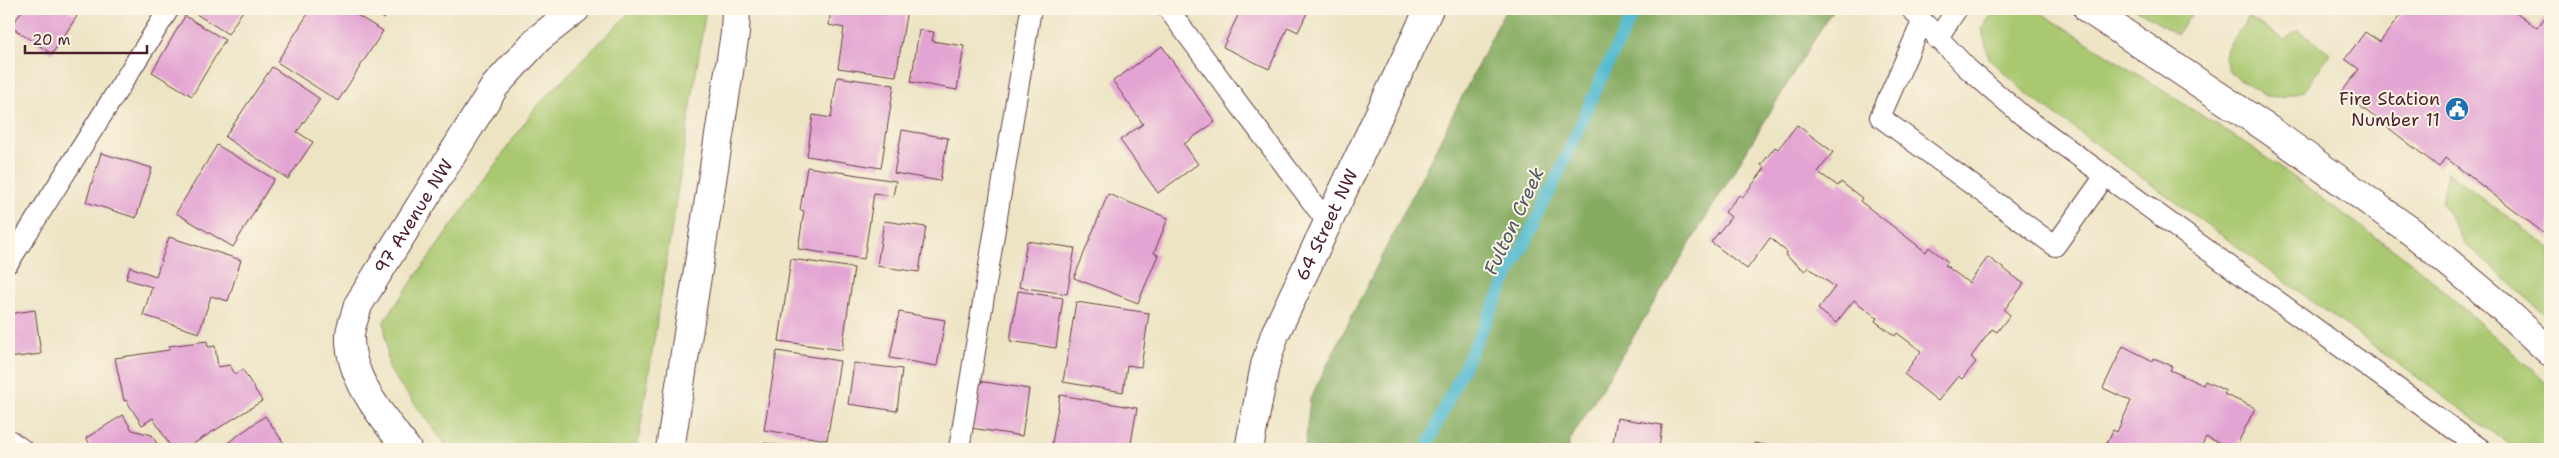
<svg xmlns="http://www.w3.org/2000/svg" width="2559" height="458" viewBox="0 0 2559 458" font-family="'Shantell Sans',sans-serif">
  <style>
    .green { fill: #a9c86f; stroke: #7a744d }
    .forest { fill: #86ac62; stroke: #686646 }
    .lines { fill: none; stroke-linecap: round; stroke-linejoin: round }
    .stream { stroke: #51b9cf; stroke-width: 12 }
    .building { fill: #e3a4d3 }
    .service-casing { stroke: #623d42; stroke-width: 22 }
    .minor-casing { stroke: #623d42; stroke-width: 30 }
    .primary-casing { stroke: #623d42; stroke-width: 30 }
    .service { stroke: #fff; stroke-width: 20 }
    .minor { stroke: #fff; stroke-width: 28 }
    .primary { stroke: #fff; stroke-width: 28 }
    .labels { text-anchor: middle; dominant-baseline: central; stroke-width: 4; stroke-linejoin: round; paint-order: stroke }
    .poi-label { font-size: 18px; fill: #4a1f2b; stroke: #fcf5e5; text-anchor: end }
    .street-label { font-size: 18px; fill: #4a1f2b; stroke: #fcf5e5 }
    .water-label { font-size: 19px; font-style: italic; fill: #4c5564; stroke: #fcf5e5 }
  </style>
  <rect width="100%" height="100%" fill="#fcf5e5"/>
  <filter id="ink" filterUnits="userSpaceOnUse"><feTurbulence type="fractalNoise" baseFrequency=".02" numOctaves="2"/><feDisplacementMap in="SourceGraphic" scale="10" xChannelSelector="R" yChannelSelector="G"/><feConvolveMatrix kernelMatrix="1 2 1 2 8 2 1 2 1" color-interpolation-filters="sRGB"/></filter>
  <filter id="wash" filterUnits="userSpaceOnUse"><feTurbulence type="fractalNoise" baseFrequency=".0096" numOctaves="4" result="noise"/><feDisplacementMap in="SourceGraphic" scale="20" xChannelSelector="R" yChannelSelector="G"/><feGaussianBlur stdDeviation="1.12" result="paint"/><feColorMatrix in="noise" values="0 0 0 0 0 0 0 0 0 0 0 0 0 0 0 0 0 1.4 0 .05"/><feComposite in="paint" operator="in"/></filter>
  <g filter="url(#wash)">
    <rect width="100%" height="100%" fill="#ede4c4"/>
    <path class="green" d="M633,9h73l-69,440h-188l-60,-79 -5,-49 152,-214z
      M1995,9h40l216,138 165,119 134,120v63h-34l-489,-355 -38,-36 -7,-29z
      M2136,9h59l-18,26z
      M2249,17l35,23 14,-10 32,23 -26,38 -23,6 -16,-1 -36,-24 -4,-14 2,-10z
      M2447,172l103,76v71l-86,-77 -22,-39z"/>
    <path class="forest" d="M1506,9h327l-264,433v7h-264l5,-50z"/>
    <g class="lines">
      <path class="stream" d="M1426,449c40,-90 85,-177 128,-266 27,-58 51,-118 82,-174"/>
    </g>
    <g id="blocks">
      <path class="building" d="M23,9h44l10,7 -25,38 -41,-27z
        M195,9h49l-16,25 -35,-22z
        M311,9h36l36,22 -45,70 -61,-39z
        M371,9h20l-7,10z
        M831,9h76l-11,67 -58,-8 6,-40 -15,-3z
        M1241,9h68l-11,23 -10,-5 -19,42 -46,-22z
        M2405,9h107l25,19 13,-17v227l-104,-80 -7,9 -97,-75 17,-23 -14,-10 20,-27 15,10z
        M185,16l40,24 -33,56 -40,-24z
        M919,30l15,2 -2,9 32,5 -7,44 -46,-8z
        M1162,46l53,76 -31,22 14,20 -40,29 -38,-53 23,-16 -30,-43z
        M272,67l48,32 -23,33 16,10 -25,37 -63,-42z
        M837,77l57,8 -13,83 -74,-12 6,-41 18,3z
        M1797,125l36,27 -15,20 20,14 3,-4 21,16 -2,3 66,51 3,-5 19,15 -3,3 24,18 19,-26 36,27 -20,26 6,5 -13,17 -5,-3 -21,28 5,5 -14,17 -4,-3 -20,25 -34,-27 17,-23 -24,-18 -2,3 -20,-15 2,-3 -23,-18 -18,23 -18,-14 17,-22 -27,-20 -3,4 -20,-16 2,-3 -17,-14 -23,31 -36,-27 20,-25 -6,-5 14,-17 4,2 22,-29 -4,-3 14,-18 3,2z
        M902,130l46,8 -8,43 -46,-8z
        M217,145l57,34 -41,68 -57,-34z
        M101,153l51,15 -16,50 -50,-16z
        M807,167l89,14 -3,15 -19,-3 -10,66 -66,-10 6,-38 -4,-1z
        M1108,194l60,24 -14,35 4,2 -20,48 -64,-25z
        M884,221l42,6 -7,45 -42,-6z
        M169,237l72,23 -13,41 -17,-5 -12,37 -56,-18 9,-28 -26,-8 4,-12 26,9z
        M1027,241l48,7 -8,46 -48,-7z
        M791,259l63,9 -12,82 -63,-9z
        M1018,291l45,7 -7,50 -46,-7z
        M1076,302l73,11 -8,54 -14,-2 -4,27 -60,-10z
        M35,310l6,44 -32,4v-44z
        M899,312l46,8 -8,46 -47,-8z
        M207,341l1,6 7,-1 3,21 12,-2 5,9 8,-4 19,31 -77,48h-13l-19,-31 -11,7 -16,-25 -2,1 -9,-43 54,-8v-4z
        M2123,346l30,15 1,-3 18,8 -2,4 33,15 2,-4 21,10 -2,3 31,14 -20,41 -29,-12 -6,12h-96l9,-19 4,2 14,-31 -28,-13z
        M777,351l63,10 -13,79 -63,-10z
        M854,363l48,6 -5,42 -49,-7z
        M978,381l51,8 -7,47 -51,-8z
        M1060,395l77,13 -7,41h-79z
        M123,415l9,15 20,5 8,14h-67l-7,-11z
        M265,416l23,33h-69z
        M1617,418l45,7 -3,24h-47z
        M764,443l32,5v1h-33z
        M1754,443l23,4v2h-24z"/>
    </g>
  </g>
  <g filter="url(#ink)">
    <use href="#blocks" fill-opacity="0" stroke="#623d42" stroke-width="1"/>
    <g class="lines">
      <g class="service-casing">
        <path id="service" d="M1168,9l159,213
          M1911,9l56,59 56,48 458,333
          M1922,22l-42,95 175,129 50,-70
          M1937,39l20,-30
          M9,262l160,-253
          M9,440l13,9
          M959,449l72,-440"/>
      </g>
      <g class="minor-casing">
        <g id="minor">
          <path id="s1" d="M407,449c-25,-33 -59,-71 -57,-115 1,-9 6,-20 8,-29l137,-219 43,-47 38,-30"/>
          <path d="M670,449l65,-416 1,-24"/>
          <path id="s2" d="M1249,449l16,-84 10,-31 154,-325"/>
        </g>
      </g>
      <g class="primary-casing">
        <path id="primary" d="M2088,9l180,120 144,103 85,71 53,49"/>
      </g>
      <use href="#service" class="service"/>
      <use href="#minor" class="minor"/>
      <use href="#primary" class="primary"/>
    </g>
  </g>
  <defs>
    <g id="civic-disc" transform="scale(1.25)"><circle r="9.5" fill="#1f6fb2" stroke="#fcf5e5"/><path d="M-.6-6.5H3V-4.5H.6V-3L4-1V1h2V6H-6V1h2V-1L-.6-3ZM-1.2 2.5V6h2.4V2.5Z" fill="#fff"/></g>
  </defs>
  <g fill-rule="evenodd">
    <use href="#civic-disc" x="2457" y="109"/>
  </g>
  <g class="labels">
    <g class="poi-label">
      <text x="2440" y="99">Fire Station<tspan x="2440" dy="21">Number 11</tspan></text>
    </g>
    <g class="street-label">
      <text stroke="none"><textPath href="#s1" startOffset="266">97 Avenue NW</textPath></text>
      <text stroke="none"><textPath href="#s2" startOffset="239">64 Street NW</textPath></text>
    </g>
    <g class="water-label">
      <text transform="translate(1514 221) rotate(-65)">Fulton Creek</text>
    </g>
  </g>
  <rect width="2559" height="458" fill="none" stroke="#fcf5e5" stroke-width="30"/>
  <path d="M25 45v8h122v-8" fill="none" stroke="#4a1f2b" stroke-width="2.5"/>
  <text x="32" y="45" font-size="15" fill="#4a1f2b" stroke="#fcf5e5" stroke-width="4" paint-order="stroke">20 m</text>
</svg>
